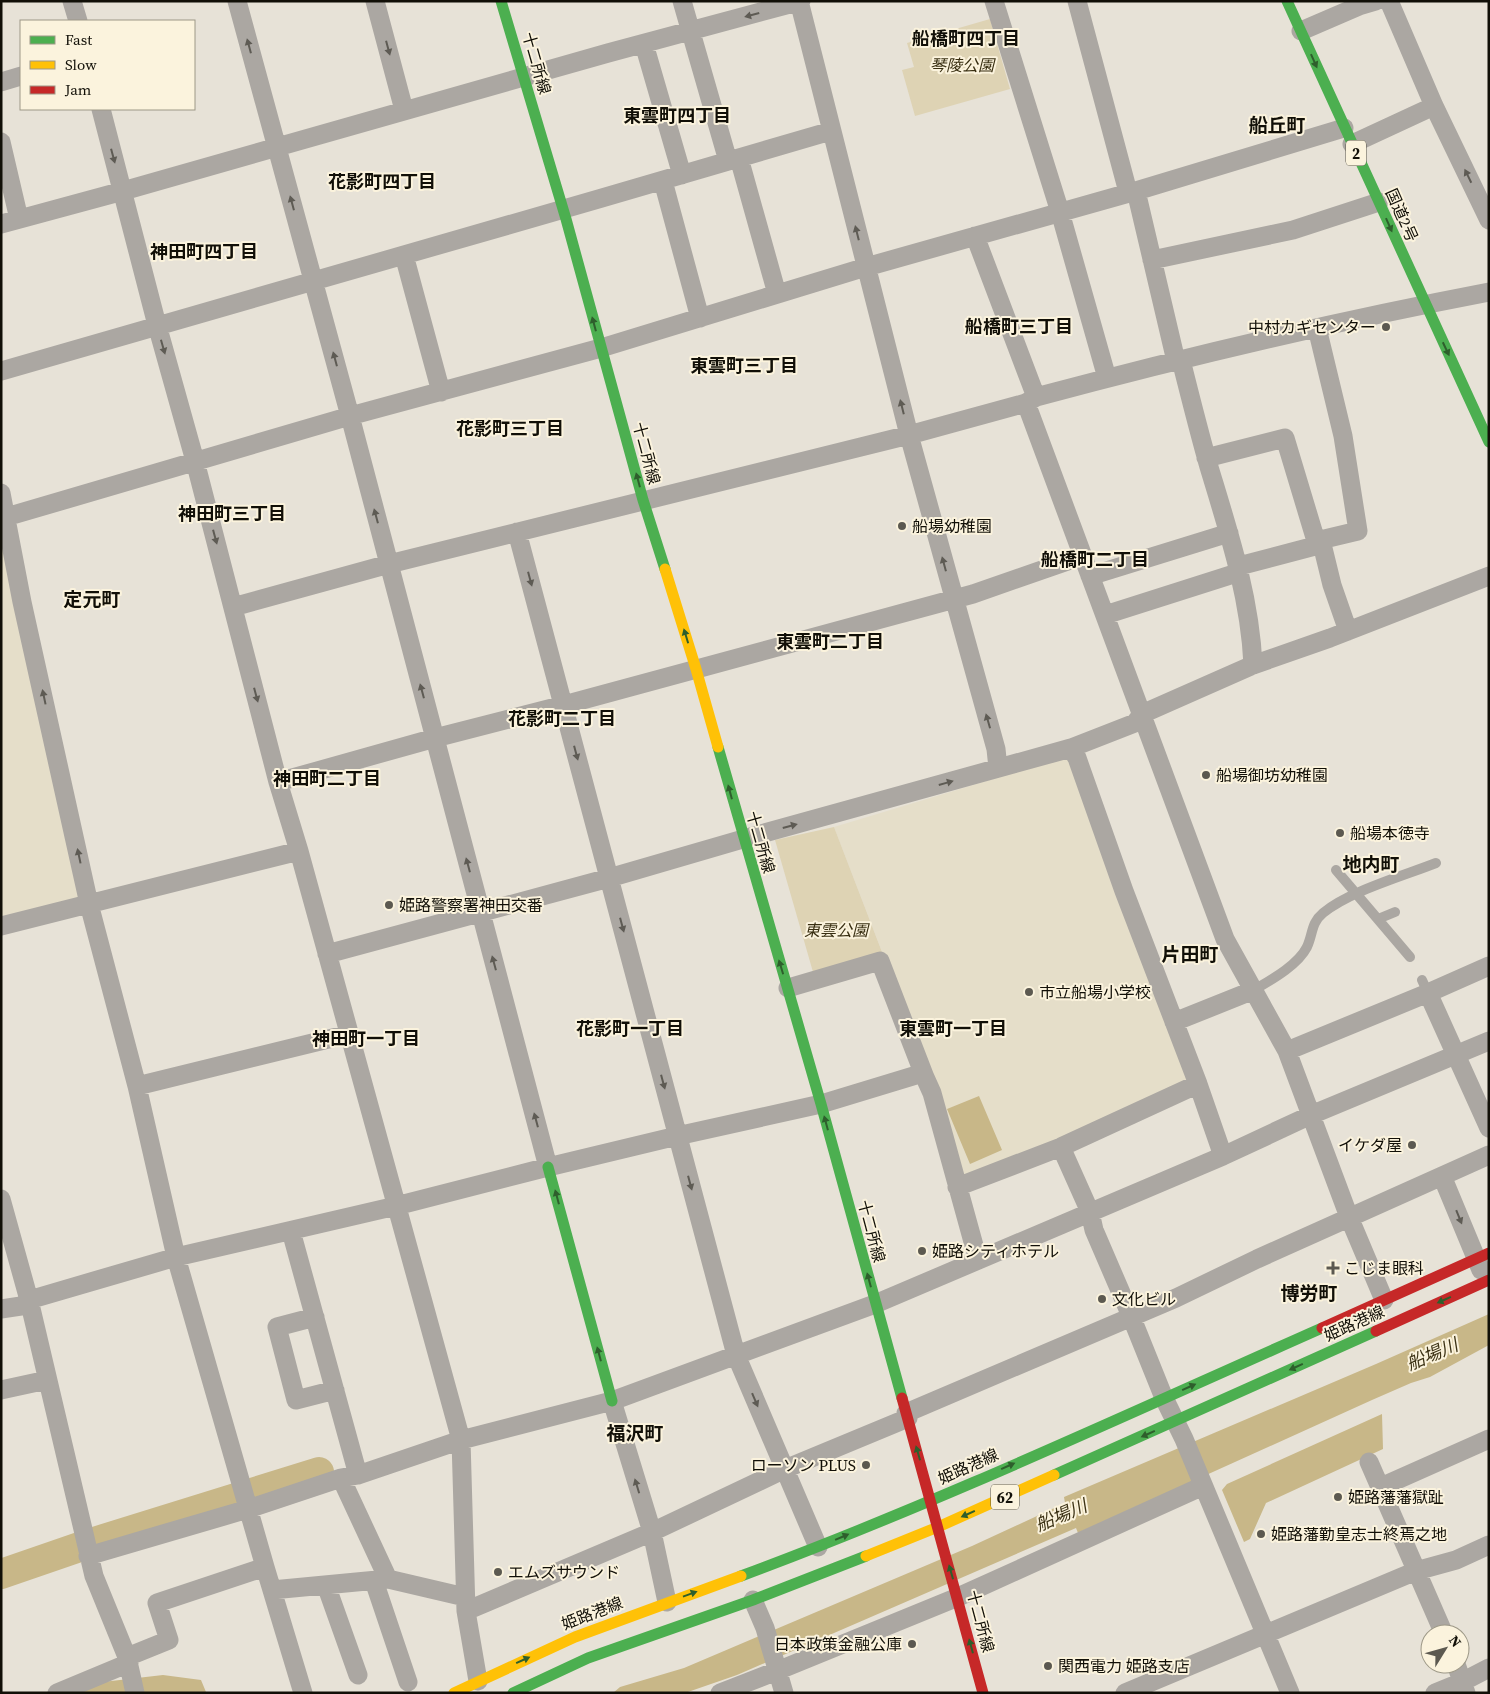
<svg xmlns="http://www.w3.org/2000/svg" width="1490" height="1694" viewBox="0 0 1490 1694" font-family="'Source Serif 4','Noto Sans JP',serif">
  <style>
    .built { fill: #e5dec9 }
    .green { fill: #ded3b4 }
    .water { fill: #c8b788 }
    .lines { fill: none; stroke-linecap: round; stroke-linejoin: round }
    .river { stroke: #c8b788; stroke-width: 30 }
    .lane { stroke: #aba7a2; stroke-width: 10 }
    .street { stroke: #aba7a2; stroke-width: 19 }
    .fast { stroke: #4caf50; stroke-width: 11 }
    .slow { stroke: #ffc107; stroke-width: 11 }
    .jam { stroke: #c62828; stroke-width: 11 }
    .oneway { fill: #5e5b54 }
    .oneway2 { fill: #2e5f2c }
    .poi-dot { fill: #5c5950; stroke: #fbf3dd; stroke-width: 2 }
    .labels { text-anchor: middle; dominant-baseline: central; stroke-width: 4; stroke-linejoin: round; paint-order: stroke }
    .shield { fill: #fbf3dd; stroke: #575347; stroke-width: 1 }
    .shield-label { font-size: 15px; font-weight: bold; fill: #110f07 }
    .street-label { font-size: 16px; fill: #110f07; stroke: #fbf3dd }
    .park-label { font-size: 16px; font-style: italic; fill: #392f12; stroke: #fbf3dd }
    .poi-label { font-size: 16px; fill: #110f07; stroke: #fbf3dd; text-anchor: start }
    .neighbourhood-label { font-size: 18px; font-weight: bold; fill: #110f07; stroke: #fbf3dd }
    .water-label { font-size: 18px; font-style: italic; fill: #3c3215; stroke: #fbf3dd }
    .quarter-label { font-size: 19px; font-weight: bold; fill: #110f07; stroke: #fbf3dd }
  </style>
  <rect width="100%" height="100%" fill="#e7e2d7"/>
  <path class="built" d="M1,533l81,361 -4,7 -77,19z
    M1069,756l124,325 -230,99 -30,-96 -99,-257z"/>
  <path class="green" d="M990,19l20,70 -95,27 -13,-46 12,-3 -7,-24z
    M834,827l48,125 -69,20 -38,-132z"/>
  <path class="water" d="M979,1096l23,54 -32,14 -23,-55z
    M1489,1314v31l-59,32 -19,6 -39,17 -294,133 -2,-5 -339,147 -52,18h-72l7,-6 64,-19 288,-122 93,-43 -1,-6 312,-133z
    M1382,1414l1,35 -117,54 -16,36 -6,3 -22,-52 5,-6z
    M163,1675l38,5 5,12 3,1h-139l24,-10z"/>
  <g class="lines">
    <path class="river" d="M1,1574l93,-32 225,-70"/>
    <path class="lane" d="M1336,870l74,87
      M1378,919l17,-7
      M1422,980l6,13
      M1254,990c17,-10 44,-25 53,-43 6,-13 4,-24 16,-34 27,-22 80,-37 113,-50"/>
    <path class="street" d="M72,1l6,20
      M237,1l113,415 198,751
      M375,1l29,109
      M682,1l46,160
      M799,1l110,434 87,314 2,19
      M994,1l66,211 47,166
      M1077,1l51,191
      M1389,1l45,105 55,114
      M1301,31l58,-25 17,-5
      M644,44l38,131
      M1,82l20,-6
      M101,109l56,216 38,136 83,321 21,69 162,589 5,171 12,70
      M1,142l18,77
      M1352,144l82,-38
      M739,158l38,136
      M663,181l37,137
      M1136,191l40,170
      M1,224l122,-33 485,-138 193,-52
      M975,236l61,161
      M404,255l37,137
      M1152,260l141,-30 86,-28
      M1181,360c9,36 18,72 28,107 20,66 41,130 44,198
      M1,371c277,-81 554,-158 830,-240
      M1026,403l199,536 62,112 62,166 35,83
      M1206,458l79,-20 31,103
      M1,493l21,109 67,302 48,182 39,171 89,310 38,126
      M6,517l344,-101 251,-68 265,-81 270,-76 208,-63
      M517,532l219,823 82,192
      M1321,540l11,45 16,46
      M1239,566l76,-20 1,-5 42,-10 -15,-95 -26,-108
      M1090,576l139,-43
      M233,607l156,-43 520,-129 117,-32 10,-6c149,-40 301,-76 453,-105
      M1105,615l135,-43
      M1071,748l6,10 47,133 74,193 25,72
      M278,782l157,-44 129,-33 409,-111 109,-38
      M1,926l298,-75
      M327,954l282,-76 134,-39 328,-91 64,-25 7,-9 111,-49 77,-27 159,-62
      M788,988l92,-27 44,114
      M1428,993l61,135
      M1174,1022l80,-32
      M1287,1051l141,-58 61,-27
      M137,1086l212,-52
      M1061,1147l29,65 4,18 37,86 33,82 20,41 106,254
      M1442,1176l39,94
      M957,1187l104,-40 137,-63
      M1,1199l28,101 65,276 33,81 8,36
      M291,1231l67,244
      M1,1309l20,-3 8,-6 147,-43 220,-51 152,-39 129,-31 144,-32 102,-31 9,20 46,167
      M315,1317l-38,10 19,73 39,-10
      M1,1390l46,-10
      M612,1401l40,131 15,70
      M906,1413l270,-115 81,-39 232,-104
      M1369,1462l75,172
      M341,1478l47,101
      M1381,1487l108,-48
      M88,1556l160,-47 93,-31 17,-3 103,-35 151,-39 263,-97 348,-148 88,-41 178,-74
      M374,1581l34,101
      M326,1585l32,90
      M272,1590l116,-11 77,18
      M753,1600l12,28 19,65
      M466,1611l186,-79 133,-63 123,-51
      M127,1657l42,-17 -12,-37 108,-36
      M1456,1664l10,29
      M57,1693l72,-30
      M720,1693l57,-22 181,-74 245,-111
      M1125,1693l291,-122 40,-11 33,-15
      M1435,1693l27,-11 27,-14"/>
    <path class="fast" d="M501,1l65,218 77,281 22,69
      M1287,1l202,441
      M718,747l103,357 81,294
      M548,1167l64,234
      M1054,1475l322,-144
      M741,1576c197,-73 389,-163 581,-248
      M513,1693l75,-35 165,-58 113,-44"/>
    <path class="slow" d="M665,569l31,100 22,78
      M866,1556l72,-29 116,-52
      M454,1693l121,-56 166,-61"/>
    <path class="jam" d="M1322,1328l167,-75
      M1376,1331l113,-51
      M902,1398l81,295"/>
  </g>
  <defs><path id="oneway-solid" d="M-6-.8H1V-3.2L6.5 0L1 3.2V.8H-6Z" transform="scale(1.25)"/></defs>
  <g class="oneway">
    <use href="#oneway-solid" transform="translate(752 15) rotate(165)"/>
    <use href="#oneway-solid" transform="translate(249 46) rotate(-105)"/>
    <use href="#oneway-solid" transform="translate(388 48) rotate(75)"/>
    <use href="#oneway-solid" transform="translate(113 156) rotate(75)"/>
    <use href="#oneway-solid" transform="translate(1468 176) rotate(-116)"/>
    <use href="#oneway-solid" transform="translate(292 203) rotate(-105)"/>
    <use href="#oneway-solid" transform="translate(857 233) rotate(-104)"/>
    <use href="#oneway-solid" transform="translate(163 347) rotate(74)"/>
    <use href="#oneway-solid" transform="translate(335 359) rotate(-105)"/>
    <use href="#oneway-solid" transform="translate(902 407) rotate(-104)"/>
    <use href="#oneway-solid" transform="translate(376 516) rotate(-105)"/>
    <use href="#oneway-solid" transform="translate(215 537) rotate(75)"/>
    <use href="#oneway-solid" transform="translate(944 564) rotate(-105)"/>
    <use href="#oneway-solid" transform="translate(530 579) rotate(75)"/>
    <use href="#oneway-solid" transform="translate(422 691) rotate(-105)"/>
    <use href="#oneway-solid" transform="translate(256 695) rotate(75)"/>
    <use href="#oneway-solid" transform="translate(44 697) rotate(-102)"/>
    <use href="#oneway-solid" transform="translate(988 721) rotate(-106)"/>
    <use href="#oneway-solid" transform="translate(576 753) rotate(75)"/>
    <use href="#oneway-solid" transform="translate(946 783) rotate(-16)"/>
    <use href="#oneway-solid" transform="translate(790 826) rotate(-15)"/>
    <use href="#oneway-solid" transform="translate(79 856) rotate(-102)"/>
    <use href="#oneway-solid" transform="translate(468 865) rotate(-105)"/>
    <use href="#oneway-solid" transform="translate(622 925) rotate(75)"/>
    <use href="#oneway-solid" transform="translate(494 963) rotate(-105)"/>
    <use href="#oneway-solid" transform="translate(663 1082) rotate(75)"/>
    <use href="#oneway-solid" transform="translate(536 1120) rotate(-105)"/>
    <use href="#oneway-solid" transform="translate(690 1183) rotate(75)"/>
    <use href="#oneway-solid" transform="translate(1459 1217) rotate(68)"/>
    <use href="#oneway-solid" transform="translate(755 1400) rotate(67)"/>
    <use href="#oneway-solid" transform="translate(637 1486) rotate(-107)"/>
  </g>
  <g class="oneway2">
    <use href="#oneway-solid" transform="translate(1314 61) rotate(66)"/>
    <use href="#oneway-solid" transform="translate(1389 225) rotate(66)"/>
    <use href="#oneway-solid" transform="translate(594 324) rotate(-105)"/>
    <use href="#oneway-solid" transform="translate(1446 349) rotate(65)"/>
    <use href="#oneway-solid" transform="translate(638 480) rotate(-105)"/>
    <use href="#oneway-solid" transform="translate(686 636) rotate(-107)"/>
    <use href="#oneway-solid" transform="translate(730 792) rotate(-105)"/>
    <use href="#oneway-solid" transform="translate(781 967) rotate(-107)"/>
    <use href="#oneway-solid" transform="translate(826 1123) rotate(-105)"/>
    <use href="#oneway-solid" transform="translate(557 1197) rotate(-105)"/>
    <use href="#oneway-solid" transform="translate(869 1280) rotate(-105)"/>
    <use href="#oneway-solid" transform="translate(1444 1300) rotate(156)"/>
    <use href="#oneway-solid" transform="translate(599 1354) rotate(-105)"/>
    <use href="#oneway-solid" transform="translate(1296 1367) rotate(156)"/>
    <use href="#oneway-solid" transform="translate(1189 1387) rotate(-24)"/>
    <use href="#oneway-solid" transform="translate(1148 1434) rotate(156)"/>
    <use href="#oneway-solid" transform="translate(918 1453) rotate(-106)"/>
    <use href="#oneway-solid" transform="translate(1008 1466) rotate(-24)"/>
    <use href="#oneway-solid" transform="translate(968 1514) rotate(156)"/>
    <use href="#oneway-solid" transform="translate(842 1537) rotate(-23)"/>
    <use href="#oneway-solid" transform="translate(951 1572) rotate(-106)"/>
    <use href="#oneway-solid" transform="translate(690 1594) rotate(-20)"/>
    <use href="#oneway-solid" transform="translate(971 1646) rotate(-105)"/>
    <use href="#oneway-solid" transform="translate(523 1660) rotate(-24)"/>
  </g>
  <g class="poi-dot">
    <circle cx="1386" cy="327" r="5"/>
    <circle cx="902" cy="526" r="5"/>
    <circle cx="1206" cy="775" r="5"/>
    <circle cx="1340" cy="833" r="5"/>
    <circle cx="389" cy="905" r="5"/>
    <circle cx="1029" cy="992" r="5"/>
    <circle cx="1412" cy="1145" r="5"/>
    <circle cx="922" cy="1251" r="5"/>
    <path d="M1330.5 1260.5h5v5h5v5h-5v5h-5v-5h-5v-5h5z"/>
    <circle cx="1102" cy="1299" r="5"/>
    <circle cx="866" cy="1465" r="5"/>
    <circle cx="1338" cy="1497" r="5"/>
    <circle cx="1261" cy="1534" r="5"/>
    <circle cx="498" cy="1572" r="5"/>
    <circle cx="912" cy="1644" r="5"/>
    <circle cx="1048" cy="1666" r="5"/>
  </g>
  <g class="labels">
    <g class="shield">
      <rect x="1346" y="140.5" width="20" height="25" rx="4"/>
      <rect x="991" y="1484.5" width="28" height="25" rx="4"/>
    </g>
    <g class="shield-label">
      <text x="1356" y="153">2</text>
      <text x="1005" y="1497">62</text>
    </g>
    <g class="street-label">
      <text transform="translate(537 63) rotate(74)">十二所線</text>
      <text transform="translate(1402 215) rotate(66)">国道2号</text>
      <text transform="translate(647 453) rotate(75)">十二所線</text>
      <text transform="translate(761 842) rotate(74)">十二所線</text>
      <text transform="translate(872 1231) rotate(75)">十二所線</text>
      <text transform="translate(1354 1323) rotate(-24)">姫路港線</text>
      <text transform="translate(968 1466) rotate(-24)">姫路港線</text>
      <text transform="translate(592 1613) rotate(-21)">姫路港線</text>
      <text transform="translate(981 1621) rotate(75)">十二所線</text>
    </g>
    <g class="park-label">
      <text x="962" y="65">琴陵公園</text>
      <text x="836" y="930">東雲公園</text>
    </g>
    <g class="poi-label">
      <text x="1376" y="327" text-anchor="end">中村カギセンター</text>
      <text x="912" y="526">船場幼稚園</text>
      <text x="1216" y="775">船場御坊幼稚園</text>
      <text x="1350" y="833">船場本徳寺</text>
      <text x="399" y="905">姫路警察署神田交番</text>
      <text x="1039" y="992">市立船場小学校</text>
      <text x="1402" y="1145" text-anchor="end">イケダ屋</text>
      <text x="932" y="1251">姫路シティホテル</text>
      <text x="1344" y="1268">こじま眼科</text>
      <text x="1112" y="1299">文化ビル</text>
      <text x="856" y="1465" text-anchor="end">ローソン PLUS</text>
      <text x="1348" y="1497">姫路藩藩獄趾</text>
      <text x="1271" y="1534">姫路藩勤皇志士終焉之地</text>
      <text x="508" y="1572">エムズサウンド</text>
      <text x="902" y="1644" text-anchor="end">日本政策金融公庫</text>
      <text x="1058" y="1666">関西電力 姫路支店</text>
    </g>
    <g class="neighbourhood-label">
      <text x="966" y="38">船橋町四丁目</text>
      <text x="677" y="115">東雲町四丁目</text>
      <text x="382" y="181">花影町四丁目</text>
      <text x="204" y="251">神田町四丁目</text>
      <text x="1019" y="326">船橋町三丁目</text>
      <text x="744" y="365">東雲町三丁目</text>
      <text x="510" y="428">花影町三丁目</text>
      <text x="232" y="513">神田町三丁目</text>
      <text x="1095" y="559">船橋町二丁目</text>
      <text x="830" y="641">東雲町二丁目</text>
      <text x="562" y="718">花影町二丁目</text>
      <text x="327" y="778">神田町二丁目</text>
      <text x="630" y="1028">花影町一丁目</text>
      <text x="953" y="1028">東雲町一丁目</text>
      <text x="366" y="1038">神田町一丁目</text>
    </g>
    <g class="water-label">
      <text transform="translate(1432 1354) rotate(-23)">船場川</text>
      <text transform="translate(1061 1515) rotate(-23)">船場川</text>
    </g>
    <g class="quarter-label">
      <text x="1277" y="125">船丘町</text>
      <text x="92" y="599">定元町</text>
      <text x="1371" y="864">地内町</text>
      <text x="1190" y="954">片田町</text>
      <text x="1309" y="1293">博労町</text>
      <text x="635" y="1433">福沢町</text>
    </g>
  </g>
  <rect width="1490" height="1694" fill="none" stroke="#110f07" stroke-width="5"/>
  <rect x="20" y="20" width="175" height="90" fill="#fbf3dd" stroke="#9d9887"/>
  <rect x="30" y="36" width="25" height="8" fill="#4caf50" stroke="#9d9887"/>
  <text x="65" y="45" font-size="15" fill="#110f07">Fast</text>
  <rect x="30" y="61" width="25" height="8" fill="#ffc107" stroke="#9d9887"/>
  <text x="65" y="70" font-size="15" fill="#110f07">Slow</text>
  <rect x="30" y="86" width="25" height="8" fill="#c62828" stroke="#9d9887"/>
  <text x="65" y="95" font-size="15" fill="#110f07">Jam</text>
  <g transform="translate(1445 1649) rotate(53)"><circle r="24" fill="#fbf3dd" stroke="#9d9887"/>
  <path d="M0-4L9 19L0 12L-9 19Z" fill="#5c5950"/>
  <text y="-8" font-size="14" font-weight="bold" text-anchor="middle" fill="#110f07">N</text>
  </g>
</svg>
